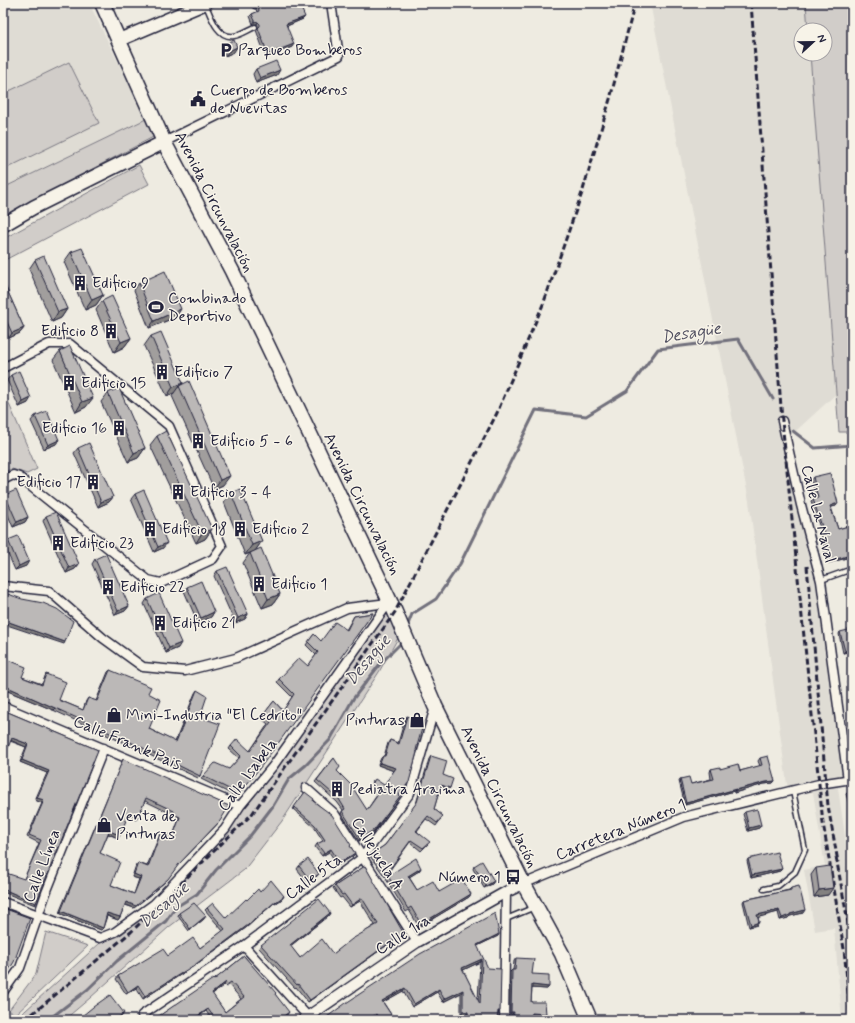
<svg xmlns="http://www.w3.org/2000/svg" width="855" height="1023" viewBox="0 0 855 1023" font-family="Mynerve,sans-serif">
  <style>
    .built { fill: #dfdcd4 }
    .green { fill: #d1cdc9; stroke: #7a7882 }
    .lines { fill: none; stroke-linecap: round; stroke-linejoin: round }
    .stream { stroke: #716f7b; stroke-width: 3 }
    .service-casing { stroke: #22223b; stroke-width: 7 }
    .minor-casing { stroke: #22223b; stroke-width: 11 }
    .tertiary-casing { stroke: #22223b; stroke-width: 13 }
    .secondary-casing { stroke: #22223b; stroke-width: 15 }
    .primary-casing { stroke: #22223b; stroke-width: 16 }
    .trunk-casing { stroke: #22223b; stroke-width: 17 }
    .service { stroke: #f7f3e8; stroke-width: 4 }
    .minor { stroke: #f7f3e8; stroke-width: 8 }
    .tertiary { stroke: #f7f3e8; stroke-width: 10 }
    .secondary { stroke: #f7f3e8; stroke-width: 12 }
    .primary { stroke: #f7f3e8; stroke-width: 13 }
    .trunk { stroke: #f7f3e8; stroke-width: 14 }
    .rail { stroke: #22223b; stroke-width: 3; stroke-dasharray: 6 3; stroke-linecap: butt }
    .wall { fill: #a19e9d; stroke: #22223b; fill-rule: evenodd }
    .shaded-wall { fill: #838180; stroke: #22223b }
    .building { fill: #bbb8b7; stroke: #22223b; fill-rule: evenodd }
    .labels { text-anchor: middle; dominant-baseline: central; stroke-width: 3; stroke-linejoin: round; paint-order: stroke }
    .poi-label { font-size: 16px; fill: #22223b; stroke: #f7f3e8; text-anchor: start }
    .street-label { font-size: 16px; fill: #22223b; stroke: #f7f3e8 }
    .water-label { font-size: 17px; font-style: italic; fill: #504f60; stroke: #f7f3e8 }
  </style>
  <rect width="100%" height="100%" fill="#eeebe1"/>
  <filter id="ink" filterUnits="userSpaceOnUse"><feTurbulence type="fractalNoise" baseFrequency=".025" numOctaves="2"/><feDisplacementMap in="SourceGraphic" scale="8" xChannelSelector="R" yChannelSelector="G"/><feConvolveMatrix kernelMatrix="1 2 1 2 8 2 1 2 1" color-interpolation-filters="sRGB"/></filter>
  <g filter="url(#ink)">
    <path class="built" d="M3,3h86l57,116 -143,69z
      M650,3h159l2,27h-10v24h12l23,340 -50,46 35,141 26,199 -10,1 8,55 7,114v70h-10l-8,-92 -19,3 -11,-61 21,-4 -13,-80 -24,6 -39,-291z"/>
    <path class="green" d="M806,3h46v429h-13l-29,-378h15v-24h-17z
      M69,62l30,61 -96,47v-76z
      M146,119l9,17 -152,80v-28z
      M139,165l10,19 -146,77v-22z
      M3,390l34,79 -10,5 -15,-5 -9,3z
      M388,610l10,28 -19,34 -97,149 -38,49 -75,57 -79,71 -26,22h-49l85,-77 22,-9 31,-26 89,-98 35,-42z
      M46,932l42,14 -73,69 -6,-5 27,-36z"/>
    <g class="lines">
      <path class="stream" d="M793,431l22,17 37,-3
        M407,627l5,-13 24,-15 24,-35 76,-154 50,6 41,-25 31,-42 80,-10 35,60
        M48,1020l39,-30 30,-29 49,-40 10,-14 21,-13 19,-24 34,-34 23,-30 16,-27 17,-14 24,-25 23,-41 27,-35 21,-21 1,-3"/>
      <g class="service-casing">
        <path id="service" d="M254,3l1,3
          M206,5c5,12 12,34 28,31 7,-1 14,-6 21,-9
          M821,580l31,-11
          M764,889l14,-3 17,-14 10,-22 -12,-59
          M506,919l29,-12"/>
      </g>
      <g class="minor-casing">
        <path id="minor" d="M164,142l175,-86 -8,-53
          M3,368l46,-24h21l99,82 53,120 -9,13 -52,24 -13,-3 -129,-103 -6,-2 -10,5
          M782,421l19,84 20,76 27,199
          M3,586l46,5 54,47 40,29 42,4 51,-13 111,-50 41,-5
          M3,706l237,100
          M306,788l28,25 83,129
          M523,884l161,-67 135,-33 33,-5
          M3,902l97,36 15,-6 39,-28 71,-75 15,-23 33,-40 117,-165
          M244,946l67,74
          M3,992l17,-24 26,-75 58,-145
          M142,1015l102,-69 118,-88 48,-65 25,-86
          M504,1020l2,-128"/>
      </g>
      <g class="tertiary-casing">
        <path id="tertiary" d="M303,1020l114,-78 89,-50 17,-8"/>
      </g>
      <g class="secondary-casing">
        <path id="secondary" d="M119,40l87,-37"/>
      </g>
      <g class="primary-casing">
        <path id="primary" d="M3,225l31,-18 130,-65"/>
      </g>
      <g class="trunk-casing">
        <path id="trunk" d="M102,3l62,139 68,129 163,341 40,94 85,171 42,77 28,66"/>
      </g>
      <use href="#service" class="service"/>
      <use href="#minor" class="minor"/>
      <use href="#tertiary" class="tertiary"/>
      <use href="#secondary" class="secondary"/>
      <use href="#primary" class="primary"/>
      <use href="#trunk" class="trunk"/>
      <path class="rail" d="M751,3l31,418 41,402 21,126 7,71
        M807,566l21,240 10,56
        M836,857l12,65 4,31
        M25,1020l106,-88 121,-118 143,-202 102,-199 47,-111 39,-112 27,-91 25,-96"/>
    </g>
    <path class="wall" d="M260,3l10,3 33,13 -16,7 5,21 -26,10 -10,-27 2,-2v-2l-1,-2h-4l-3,-8 2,-2 5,-2 -1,-3z
      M225,44l9,8 -9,4 -3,-7z
      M256,69l21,6 -21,8 -3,-9z
      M71,252l32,43 -7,10 -11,5 -21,-48z
      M35,260l32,49 -6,9 -9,4 -23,-53z
      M3,281l21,47 -4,5 -11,5 -6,-13z
      M139,283l37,34 -27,11 -15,-38z
      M102,301l29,37 -7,9 -10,5 -18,-42z
      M151,336l32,47 -1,2 41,100 -9,4 -42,-93 2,-3 -7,3 -23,-50z
      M60,351l26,56 -10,5 -23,-52z
      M11,375l17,28 -9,4 -12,-27z
      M108,393l37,55 -7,10 -10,4 -27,-60z
      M35,416l21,28 -12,5 -13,-28z
      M157,436l55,93 -7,10 -9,4 -46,-98z
      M78,448l35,49 -4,5 -11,5 -24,-54z
      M813,477l25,26 -2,3 -5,1 7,22 14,-4v29h-1l-1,3 -22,6 -7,-27 1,-2 -11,-33 2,-2 3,-1 -5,-18z
      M231,493l31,48 -7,10 -10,4 -21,-53z
      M135,494l28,54 -9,4 -23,-53z
      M5,495l23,22 -3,5 -12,5 -10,-24v-5z
      M852,508v10l-1,-8z
      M46,516l33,48 -4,5 -9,4 -23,-52z
      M8,540l18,26 -11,4 -11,-25z
      M250,553l30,41 -7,10 -11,4 -19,-45z
      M95,559l34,47 -4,5 -10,4 -23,-51z
      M217,571l31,43 -3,5 -10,4 -21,-47z
      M187,587l27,25 -3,5 -13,6 -14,-32z
      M147,599l31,49 -12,5 -22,-49z
      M373,613l-136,184 -36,-18 2,-3 26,-7 10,-11 -10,-9 2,-3 19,5 18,-27 -7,-6 13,-17 9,10 9,-14 -15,-15 2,-3 29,-13 8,-11 -10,-10 8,-11 7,7 25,-11 8,-14z
      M840,632l12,19 -9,2 -4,-19z
      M3,658l19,19 20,7 3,-7 1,-3 13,26 24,10 3,-9 2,-3 8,3 12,-29 2,-2 38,23 1,36 26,13 20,-49 2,-3 3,27v59l-2,2 -59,-28 -86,-40 -50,-21z
      M852,679v18l-1,1 -4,-16 2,-2z
      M3,710l95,40 -63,155 -11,-26 15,-36 -12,-6 15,-34 -7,-3 12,-27 -27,-11 6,-15 -16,-6 -4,11 -2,2h-1z
      M407,716l-8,79 -25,37 -15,9 -18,-28 2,-3 -6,-8 -22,-20 19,-24 3,13 30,39 10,-15 -8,-7 4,-7 11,4 10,-14 -16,-6 3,-7 2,-2h1l4,-13 2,-3 8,3 7,-24z
      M852,746v9l-2,-7z
      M431,756l19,32 -2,2 -8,-2 -6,21 9,7 -7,10 -10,-7 -9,12 11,13 -7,7 -11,-9 -25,35 -15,-21 2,-2 13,-9 31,-41 13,-45z
      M760,758l15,23 -2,2 -9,1 -30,9v-2l-49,14 -6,-24 1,-2 11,5 20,-5 -1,-7 1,-3h9l20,2 20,-5 -2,-5z
      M123,759l97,62 -43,45 -11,15 -32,27 -9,-3 -5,12 -2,3 -11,-4 -4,12 -2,2 -42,-17 63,-151zM145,801l27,13 -1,2 8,3 -6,17 -12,-4 -1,2 -13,32 -9,-3 -2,2 -4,12 7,2 -5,15 -23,-9 -11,-32 8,-19 10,4 10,-23 8,5 2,-3z
      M852,791v20h-1l-5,-17 2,-2z
      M305,792l8,9 37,45 5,7 -2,3 -15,9 -9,-13 -7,4 -7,-9 2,-3 6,-3 -9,-14 -21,-18z
      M745,812l16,13 -2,3 -11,3 -5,-17z
      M748,859l34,10 -2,2 -29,7 -4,-17z
      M299,866l18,10 -9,7 -11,-14z
      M365,866l37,70 -12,7 -82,59 -12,-15 -1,1 -36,-40 2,-3 69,-32 -2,3 -38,30 10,12 33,-4 42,-29 -15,-24 -10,6 -8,-10 -2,1 -7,-10 2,-2z
      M474,866l20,15 -2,3 -8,4 -11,-19z
      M421,868l-2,3 -10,6 8,13 54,4 -2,3 -50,30 -10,-17 -3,2 -20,-33 2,-3z
      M816,868l12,27 -14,2 -3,-22z
      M791,888l12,25 -13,3 -2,2 -8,2 -2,-8 -20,5 1,5 -2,3 -8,2 -6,-25 1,-2 45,-10z
      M260,892l24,4 -2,3 -7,5 -1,-1 -27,24 -53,39 -51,33 -7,-11 -10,6 -10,-15 2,-3 50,-20 32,-8 23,-17 -18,-21 2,-2 19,10 21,-18z
      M179,913l25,6 -15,12 -11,-15z
      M499,934l-1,2 -21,10 22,68h-2v6h-30v-6h-6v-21l-18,9 -6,-10 -25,15 -9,-16 -20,11 9,14 -2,3 -2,1h-12l-2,-3 -4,3h-44v-1l1,-2zM480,962l-2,39 -15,-31z
      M244,956l31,38 12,21 -6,5h-69l-6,-9 -12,9h-41l61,-40zM224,985l2,2 3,-2 12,14 -16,13 -13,-18z
      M516,958l16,16 17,13 -2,2 -15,-1 -1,14 13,14h-13v4h-19v-6h-2v-42l2,-2h1l1,-9z"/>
    <path class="shaded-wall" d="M305,17l-2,2 -19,8 2,-3z
      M255,21l3,1 -1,2h-4z
      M294,44l-2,3 -26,10 2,-3z
      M237,47l-3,5 -9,4 4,-5z
      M280,70l-3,5 -21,8 4,-5z
      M103,295l-7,10 -11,5 7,-10z
      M67,309l-6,9 -9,4 6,-10z
      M181,309l-5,8 -27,11 5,-7z
      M24,328l-4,5 -11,5 3,-5z
      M131,338l-7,9 -10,5 7,-10z
      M183,383l-4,5v-2l-5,7 -7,3 6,-9z
      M31,398l-3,5 -9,4 4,-5z
      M93,398l-7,9 -10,5 6,-10z
      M59,440l-3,4 -12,5 4,-4z
      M145,448l-7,10 -10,4 6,-9z
      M230,476l-7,9 -9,4 6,-9z
      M113,497l-4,5 -11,5 3,-5z
      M838,503l-2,3 -8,2 2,-2z
      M28,517l-3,5 -12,5 4,-5z
      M212,529l-7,10 -9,4 6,-10z
      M262,541l-7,10 -10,4 7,-10z
      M167,543l-4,5 -9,4 4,-5z
      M851,555l-1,2 -22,6 1,-2z
      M29,561l-3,5 -11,4 4,-4z
      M79,564l-4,5 -9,4 3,-5z
      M280,594l-7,10 -11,4 6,-9z
      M129,606l-4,5 -10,4 3,-4z
      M214,612l-3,5 -13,6 3,-5z
      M248,614l-3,5 -10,4 3,-5z
      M9,622l56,20 -1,2 -57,-19z
      M181,643l-3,5 -12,5 3,-5z
      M852,649v2l-9,2 2,-2z
      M3,685l52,23 -2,2 -50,-21z
      M12,738l16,6 -2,3 -16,-7z
      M3,751l3,1 -2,2h-1z
      M22,760l27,11 -2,2 -27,-11z
      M380,763l16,5 -2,3 -16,-6z
      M775,781l-2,2 -9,1 -30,9 2,-3 30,-8z
      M441,785l9,3 -2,2 -9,-2z
      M736,789l-2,2 -49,14 1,-2z
      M400,796l-26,36 -15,9 1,-2z
      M37,798l7,2 -2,3 -7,-3z
      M173,814l7,3 -1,2 -8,-3z
      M220,821l-43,45 -11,15 -32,27 -10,-4 2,-2 53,-38z
      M761,825l-2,3 -11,3 1,-3z
      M109,831l11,4 -2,3 -11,-5z
      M331,849l-2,3 -7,4 2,-3z
      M355,853l-2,3 -15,9 2,-2z
      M421,868l-2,3 -13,8 2,-3z
      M782,869l-2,2 -29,7 1,-3z
      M134,874l7,3 -2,2 -7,-2z
      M319,874l-2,2 -9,7 2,-3z
      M494,881l-2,3 -8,4 2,-2z
      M833,888l-5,7 -14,2 5,-7z
      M3,889l33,14 -1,2 -32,-13z
      M471,894l-2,3 -50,30 2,-3z
      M284,896l-2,3 -7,5 1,-2z
      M362,898l-2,3 -10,6 2,-2z
      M276,901l-2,2 -27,24 -53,39 -51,33 2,-3z
      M779,910l-1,2 -22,6 1,-3z
      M805,910l-2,3 -13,3 -2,2 -8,2 2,-2 8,-4z
      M61,911l42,17 -2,2 -42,-17z
      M107,913l13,4 -2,3 -12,-5z
      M330,913l-2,3 -40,32 2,-3z
      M206,916l-2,3 -15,12 1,-2z
      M759,922l-2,3 -8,2 2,-2z
      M404,934l-2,2 -12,7 -82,59 2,-2 82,-59z
      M499,934l-1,2 -23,11 2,-2z
      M482,959l-2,3 -19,9 1,-3z
      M226,982l-2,3 -14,11 2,-3z
      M138,985l-2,3 -10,6 2,-2z
      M532,985l17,2 -2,2 -16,-1z
      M405,988l-2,3 -23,13 2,-3z
      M439,989l-2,3 -25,15 2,-3z
      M463,990l-2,3 -18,9 1,-3z
      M208,1009l-2,2 -12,9h-2z
      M463,1011l5,1 -1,2h-6z
      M289,1012l-2,3 -6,5h-2z
      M511,1012h3l-2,2h-2z
      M124,1013l-2,3 -5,4h-2z
      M532,1013l14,1 -2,2h-14z"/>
    <path class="building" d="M260,3h9l1,3 9,-3h20l6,14 -19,7 8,20 -26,10 -10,-26 2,-2v-2l-2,-2 -3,-1 -3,-7 7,-3 -1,-4 2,-1z
      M234,40l3,7 -8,4 -4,-7z
      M276,61l4,9 -20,8 -4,-9z
      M82,248l21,47 -11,5 -21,-48z
      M44,256l23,53 -9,3 -23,-52z
      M165,271l16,38 -27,12 -15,-38z
      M3,281l21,47 -12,5 -9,-20z
      M112,296l19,42 -10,4 -19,-41z
      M161,332l22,51 -10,4 -22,-51z
      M70,346l23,52 -11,4 -22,-51z
      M19,371l12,27 -8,4 -12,-27z
      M189,381l41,95 -10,4 -41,-94z
      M119,388l26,60 -11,5 -26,-60z
      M47,411l12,29 -11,5 -13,-29z
      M166,431l46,98 -10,4 -45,-97z
      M89,443l24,54 -12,5 -23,-54z
      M830,473l8,30 -8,3 8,23 14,-4v27h-1v3l-22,6 -6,-28h1l-11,-34 5,-1 -5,-21z
      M240,489l22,52 -10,4 -21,-52z
      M16,490l12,27 -11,5 -12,-27z
      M144,490l23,53 -9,4 -23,-53z
      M56,512l23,52 -10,4 -23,-52z
      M18,536l11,25 -10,5 -11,-26z
      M261,548l19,46 -12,5 -18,-46z
      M106,554l23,52 -11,5 -23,-52z
      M227,567l21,47 -10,4 -21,-47z
      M201,581l13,31 -13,6 -14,-31z
      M159,593l22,50 -12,5 -22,-49z
      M8,594l14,5 21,4 14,6 16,12 -8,21 -56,-20 -6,17v-33z
      M373,613l-110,151 -24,30 -36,-18 12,-13 14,6 12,-13 -10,-10 6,-7 13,12 21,-29 -8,-7 11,-14 9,10 11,-17 -15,-15 20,-21 9,8 10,-14 -10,-10 6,-8 7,7 14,-19 12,8 7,-14z
      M852,629v20l-7,2 -5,-19z
      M3,658l23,9 -4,10 20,8 4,-11 20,8 -7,18 24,10 5,-12 9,3 13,-31 41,17 -3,6 13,7 -12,29 27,13 21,-52 10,6 -7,21 20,7 -20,52 -59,-29 -86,-39 -52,-23z
      M852,679v13l-3,-12z
      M3,710l95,40 -62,153 -33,-14v-17l21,7 17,-39 -12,-5 15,-35 -7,-2 12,-27 -27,-11 6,-16 -16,-6 -6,14 -3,-1z
      M407,716l17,5 -8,29 1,2 -8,30 -10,13 1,1 -25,33 -15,10 -18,-28 3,-2 -6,-10 -22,-19 17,-22 6,9 -3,4 14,14 16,25 12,-17 -8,-7 4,-7 9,6 12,-17 -16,-5 3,-7h2l5,-16 9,4z
      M431,756l16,5 -4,14 10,4 -3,9 -9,-3 -7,24 9,7 -6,7 -9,-7 -12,15 14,11 -7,6 -12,-8 -25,34 -14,-20 13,-9 32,-43z
      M768,756l7,25 -9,1 -30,8v-1l-50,14 -6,-24 9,-2 2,7 23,-5 -3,-10 9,-2v2l18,-5 2,7 22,-6 -2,-7z
      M123,759l106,47 -9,15 -41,43 -11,15 -32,27 -10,-4 -6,15 -13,-4 -4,15 -42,-17zM146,798l28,13 -1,3 7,3 -7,19 -12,-4 -13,35 -10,-4 -4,11 7,3 -7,17 -23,-9 9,-23 -20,-9 9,-22 11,4 9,-22 9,4z
      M852,791v16l-4,-15z
      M305,792l9,7 -1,2 19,14 19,30 -1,1 5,7 -15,10 -9,-14 -7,4 -7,-9 8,-4 -10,-15 -21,-18z
      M757,809l4,16 -12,3 -4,-16z
      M3,844l6,3 -6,17z
      M777,852l5,17 -30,6 -4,-16z
      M416,858l5,10 -13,8 9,14 16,-9 6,11 23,-13 9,15 -50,30 -10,-17 -3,2 -20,-33z
      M308,859l11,15 -9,6 -11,-14z
      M482,861l12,20 -8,5 -12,-20z
      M365,866l39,68 -12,7 -82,59 -12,-16 -1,1 -36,-40 58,-46 11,14 -40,32 10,13 22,-19 11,15 19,-15 26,-15 -16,-26 -10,7 -8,-11 -2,1 -7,-9z
      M830,866l3,22 -14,2 -3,-22z
      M271,880l13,16 -8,6v-1l-28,24 -52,39 -51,32 -7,-11 -10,7 -10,-16 45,-27 5,7 25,-18 7,10 25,-19 -18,-21 6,-5 13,15 20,-19 1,1 11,-11 2,3z
      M799,886l6,24 -15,4v1l-8,3 -3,-8 -22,5 2,7 -8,3 -7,-25 47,-10v-2z
      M194,903l12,13 -16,13 -11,-16z
      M3,908l27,10 -16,44 -11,17z
      M495,913l4,21 -22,11 11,23 13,1 -1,42h-2l-1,9h-28l-1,-8 -5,-1v-21l-19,9 -5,-10 -25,15 -9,-16 -23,13 10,15 -6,4h-6l-4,-6 -7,6h-39l-3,-3 19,-14 74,-49zM482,959l-2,45 -18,-36z
      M244,956l32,37 -1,1 14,18 -10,8h-63l-8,-11 -16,11h-39l60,-41 1,1zM226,982l2,2 3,-2 13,15 -19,15 -13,-19z
      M516,958l18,1 -2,15 17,1v12l-17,-2 -1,17h14l1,12 -14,-1 -1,7h-18l1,-8h-3l1,-42h3z
      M110,995l14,18 -9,7h-38l16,-13z"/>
  </g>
  <defs>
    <g id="parking-bare" transform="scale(1.2)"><path d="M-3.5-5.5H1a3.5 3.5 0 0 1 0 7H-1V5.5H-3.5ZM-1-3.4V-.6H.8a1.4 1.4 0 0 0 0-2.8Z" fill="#22223b" stroke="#f7f3e8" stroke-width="2.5" paint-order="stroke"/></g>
    <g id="civic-bare" transform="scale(1.2)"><path d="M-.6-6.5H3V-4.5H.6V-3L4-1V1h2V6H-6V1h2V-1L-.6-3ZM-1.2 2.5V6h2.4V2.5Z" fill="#22223b" stroke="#f7f3e8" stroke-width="2.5" paint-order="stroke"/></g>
    <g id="building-bare" transform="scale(1.2)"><path d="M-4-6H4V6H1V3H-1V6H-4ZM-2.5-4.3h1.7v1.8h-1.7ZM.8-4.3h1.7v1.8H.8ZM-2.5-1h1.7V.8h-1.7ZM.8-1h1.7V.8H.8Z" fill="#22223b" stroke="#f7f3e8" stroke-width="2.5" paint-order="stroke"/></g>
    <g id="stadium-bare" transform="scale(1.2)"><path d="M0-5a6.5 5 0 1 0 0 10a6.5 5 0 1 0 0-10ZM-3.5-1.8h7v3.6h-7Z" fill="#22223b" stroke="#f7f3e8" stroke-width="2.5" paint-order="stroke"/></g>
    <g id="shop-bare" transform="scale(1.2)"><path d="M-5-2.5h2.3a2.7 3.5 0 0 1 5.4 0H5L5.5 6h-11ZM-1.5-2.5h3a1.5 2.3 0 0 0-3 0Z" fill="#22223b" stroke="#f7f3e8" stroke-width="2.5" paint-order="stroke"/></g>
    <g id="bus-bare" transform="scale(1.2)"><path d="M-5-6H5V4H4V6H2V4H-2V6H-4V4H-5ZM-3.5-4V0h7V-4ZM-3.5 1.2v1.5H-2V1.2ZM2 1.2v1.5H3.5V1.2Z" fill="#22223b" stroke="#f7f3e8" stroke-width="2.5" paint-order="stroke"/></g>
  </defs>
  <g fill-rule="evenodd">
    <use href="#parking-bare" x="226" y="50"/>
    <use href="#civic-bare" x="198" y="99"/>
    <use href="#building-bare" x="80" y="283"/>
    <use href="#stadium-bare" x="156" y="307"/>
    <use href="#building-bare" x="111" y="331"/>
    <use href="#building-bare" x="162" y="372"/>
    <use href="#building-bare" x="69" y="383"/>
    <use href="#building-bare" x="119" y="428"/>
    <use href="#building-bare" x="198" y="441"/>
    <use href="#building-bare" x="93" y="482"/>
    <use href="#building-bare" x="178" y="492"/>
    <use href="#building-bare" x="150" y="529"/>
    <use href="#building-bare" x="240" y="529"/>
    <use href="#building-bare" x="58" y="543"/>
    <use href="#building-bare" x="259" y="584"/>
    <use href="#building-bare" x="108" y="587"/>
    <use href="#building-bare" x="160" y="623"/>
    <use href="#shop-bare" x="114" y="715"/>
    <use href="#shop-bare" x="417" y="720"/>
    <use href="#building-bare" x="337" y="789"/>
    <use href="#shop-bare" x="104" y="825"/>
    <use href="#bus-bare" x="513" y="877"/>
  </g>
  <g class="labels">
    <g class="poi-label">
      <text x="238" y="50">Parqueo Bomberos</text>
      <text x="210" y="90">Cuerpo de Bomberos<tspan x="210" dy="18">de Nuevitas</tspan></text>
      <text x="92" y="283">Edificio 9</text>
      <text x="168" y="298">Combinado<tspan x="168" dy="18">Deportivo</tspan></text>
      <text x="99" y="331" text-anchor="end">Edificio 8</text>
      <text x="174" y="372">Edificio 7</text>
      <text x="81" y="383">Edificio 15</text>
      <text x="107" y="428" text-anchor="end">Edificio 16</text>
      <text x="210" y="441">Edificio 5 - 6</text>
      <text x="81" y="482" text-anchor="end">Edificio 17</text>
      <text x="190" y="492">Edificio 3 - 4</text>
      <text x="162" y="529">Edificio 18</text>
      <text x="252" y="529">Edificio 2</text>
      <text x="70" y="543">Edificio 23</text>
      <text x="271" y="584">Edificio 1</text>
      <text x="120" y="587">Edificio 22</text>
      <text x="172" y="623">Edificio 21</text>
      <text x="126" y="715">Mini-Industria "El Cedrito"</text>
      <text x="405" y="720" text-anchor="end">Pinturas</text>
      <text x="349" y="789">Pediatra Araima</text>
      <text x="116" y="816">Venta de<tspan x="116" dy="18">Pinturas</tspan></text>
      <text x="501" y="877" text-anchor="end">Número 1</text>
    </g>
    <g class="street-label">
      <text transform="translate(214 202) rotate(63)">Avenida Circunvalación</text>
      <text transform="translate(362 504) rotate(64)">Avenida Circunvalación</text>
      <text transform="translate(818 514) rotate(76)">Calle La Naval</text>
      <text transform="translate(127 743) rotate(23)">Calle Frank Pais</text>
      <text transform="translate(248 775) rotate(-53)">Calle Isabela</text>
      <text transform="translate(499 797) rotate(64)">Avenida Circunvalación</text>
      <text transform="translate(621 830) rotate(-22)">Carretera Número 1</text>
      <text transform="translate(377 854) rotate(58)">Callejuela A</text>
      <text transform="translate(42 866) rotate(-69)">Calle Línea</text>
      <text transform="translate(314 877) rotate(-36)">Calle 5ta</text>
      <text transform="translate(403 935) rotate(-32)">Calle 1ra</text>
    </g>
    <g class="water-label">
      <text transform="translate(691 333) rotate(-9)">Desagüe</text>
      <text transform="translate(368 660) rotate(-50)">Desagüe</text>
      <text transform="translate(164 905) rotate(-41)">Desagüe</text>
    </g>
  </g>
  <rect width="855" height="1023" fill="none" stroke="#f7f3e8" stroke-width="16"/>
  <rect x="8" y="8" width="839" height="1007" fill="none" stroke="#22223b" stroke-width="1.5" filter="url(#ink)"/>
  <g transform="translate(813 42) rotate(68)"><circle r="19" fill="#f7f3e8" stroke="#a29fa3"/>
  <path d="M0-3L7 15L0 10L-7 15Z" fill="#22223b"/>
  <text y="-6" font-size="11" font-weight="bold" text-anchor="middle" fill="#22223b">N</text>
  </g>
</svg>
